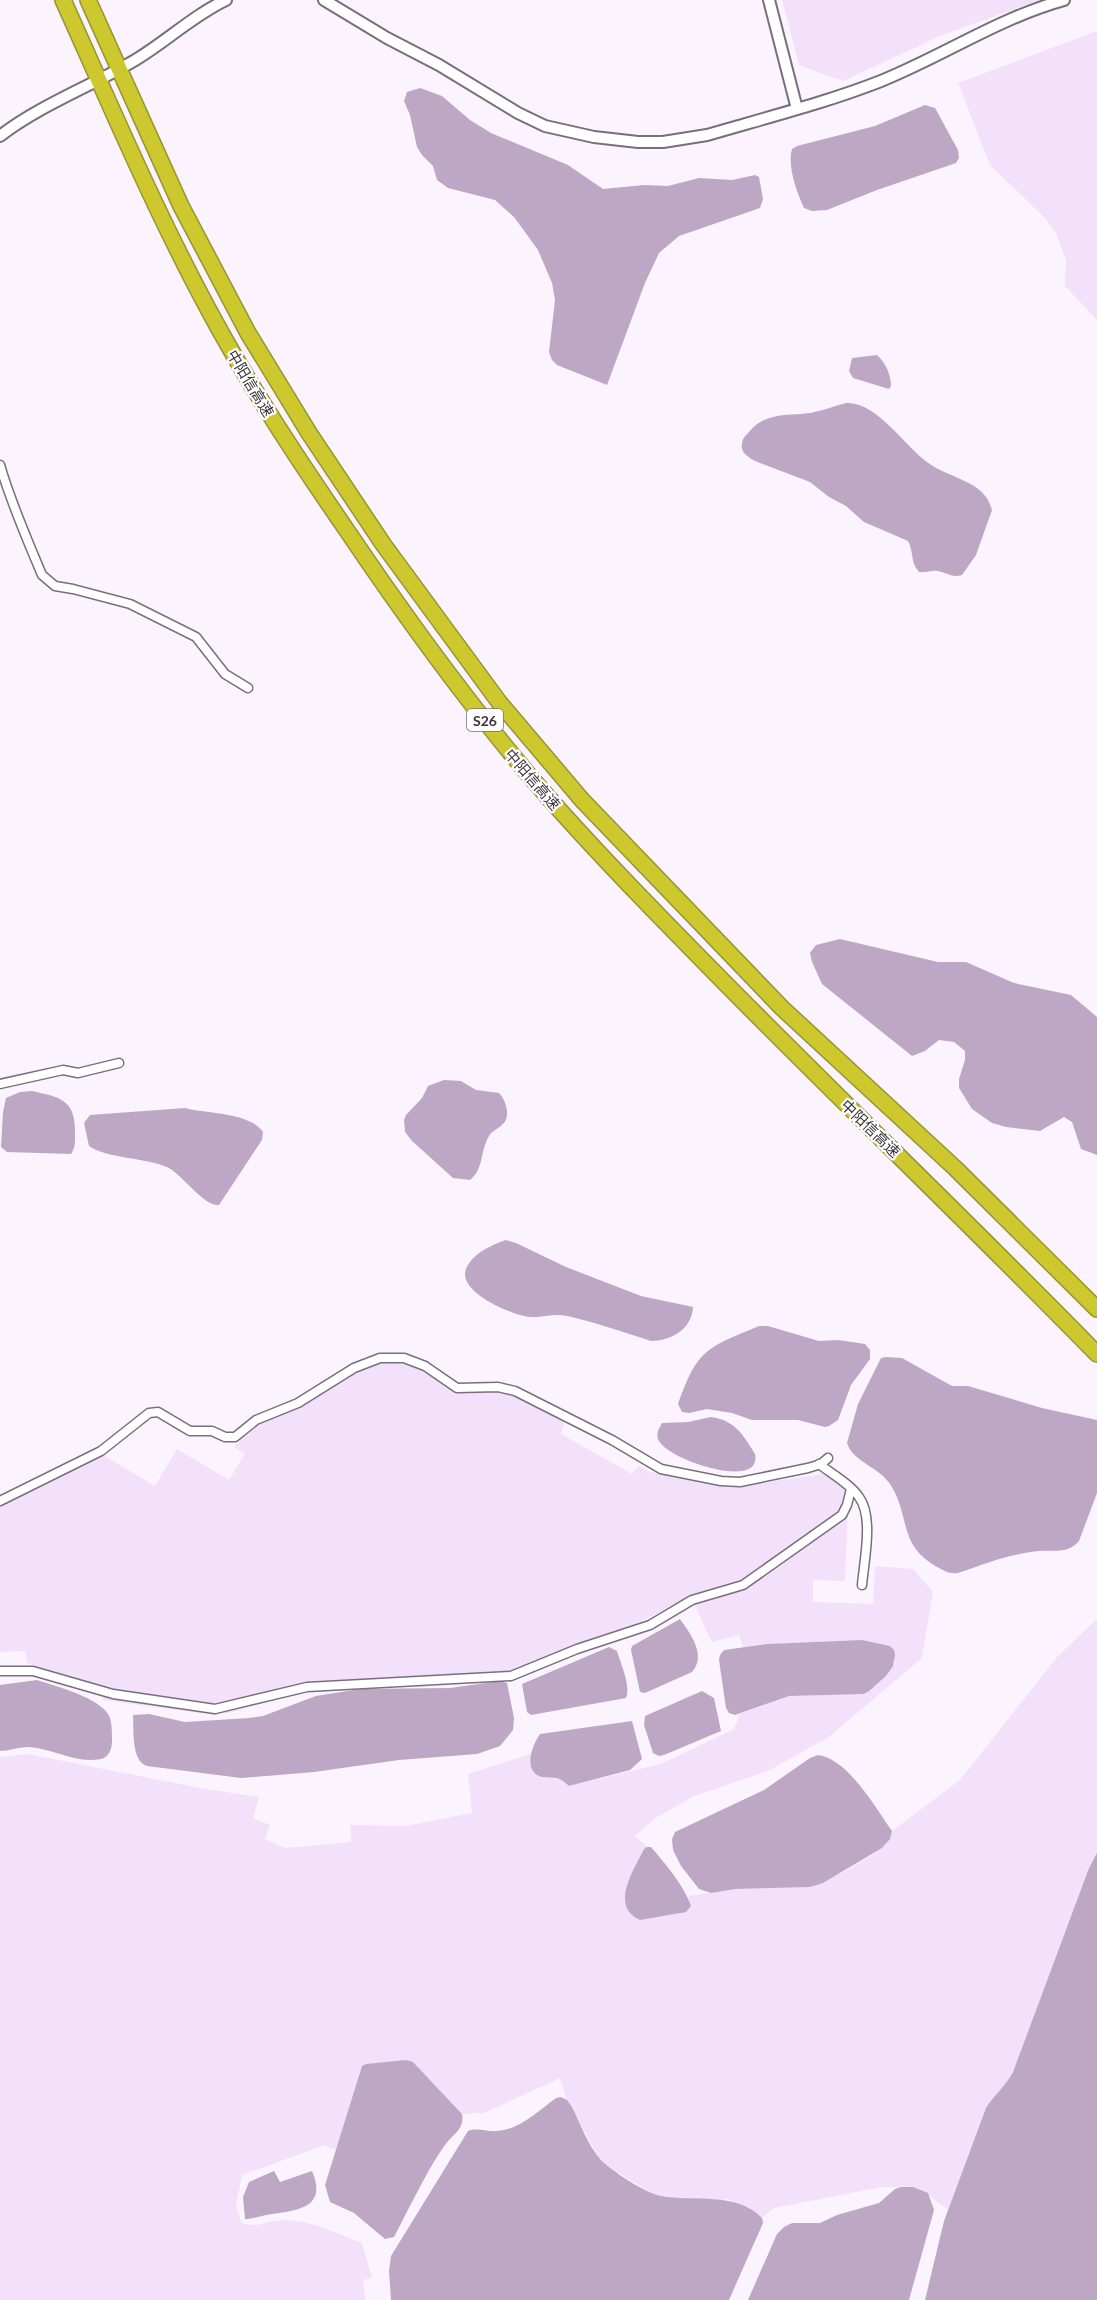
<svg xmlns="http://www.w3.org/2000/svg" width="1097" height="2300" viewBox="0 0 1097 2300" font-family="Lato,'Noto Sans SC',sans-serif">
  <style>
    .green { fill: #f3e0fa }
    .water { fill: #bda7c5 }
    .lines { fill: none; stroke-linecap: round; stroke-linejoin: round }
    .minor-casing { stroke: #786e7c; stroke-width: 11 }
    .tertiary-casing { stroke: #786e7c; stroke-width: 14 }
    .motorway-casing { stroke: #989432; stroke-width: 18 }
    .minor { stroke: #fff; stroke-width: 8 }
    .tertiary { stroke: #fff; stroke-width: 10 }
    .motorway { stroke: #ccc82e; stroke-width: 15 }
    .labels { text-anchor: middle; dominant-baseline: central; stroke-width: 4.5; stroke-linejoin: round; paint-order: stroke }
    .shield { fill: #fff; stroke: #747175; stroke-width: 1.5 }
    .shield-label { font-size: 14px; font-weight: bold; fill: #38343a }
    .street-label { font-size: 15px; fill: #38343a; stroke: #fff }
  </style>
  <rect width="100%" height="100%" fill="#fbf4fe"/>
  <path class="green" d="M782,0h257l-99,36 -97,45 -44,-16z
    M1097,31v289l-32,-34 1,-26 -10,-27 -11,-15 -55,-53 -32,-82z
    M390,1362l27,5 35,23 45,2 20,5 48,24 -4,13 71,40 7,-8 11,6 85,15 88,-13 23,16 2,18 -3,73 -32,-1v22l60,2 2,-38 38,3 20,23 -11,66 -93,79 -61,34 -76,26 -35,20 -22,19 12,11 -3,2 47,57 -3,-10 48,-7 74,-2c17,-5 59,-28 73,-40 5,-5 8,-9 9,-16l68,-51 97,-123 40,-38v234l-8,15 -76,204c-8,15 -19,23 -27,36l-38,102c-13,-8 -21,-20 -37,-23 -10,-2 -19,2 -29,0l-108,21 -12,10 -34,-19 -19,1 -50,-4 -13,-6 -38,-24 -10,-10 -31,-56 -7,-22 -76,35 -22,1 -49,-52 -53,8 -4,19 -20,61 -11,-5 -83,30 -6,31 5,16c14,8 30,-3 45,-2 27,1 52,14 76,23l10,35 -9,2 2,20h-365v-543l28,-3 177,35 54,8 -6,21 17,7 -5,14 20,9 66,-6 -1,-17 56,1 66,-13 -4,-39 63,-20 1,9 6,12 23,5 8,6 92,-22 73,-35 6,-15 49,-18 76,-2 21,-18 9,-15 -33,-21 -95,4 -24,4 -4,-13 -27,7 -22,-46 -69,36 -110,39 -203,11 1,8 -77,22 -17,3 -112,-15 -1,-13 -75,-24 -1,-12 -26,1v-146l103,-51 52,31 22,-37 52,31 16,-26 -11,-7 33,-30 74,-39 34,-14z"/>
  <path class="water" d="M420,88l22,8 28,24 21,13 77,32 35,24 41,-4 24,1 31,-8 33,2 23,-5 4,2 4,22 -3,9 -81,28 -20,17 -14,30 -38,102 -50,-20 -5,-5 -3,-8 6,-52 -3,-17 -14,-33 -24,-33 -19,-17 -47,-12 -11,-8 -4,-14 -11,-11 -5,-8 -7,-32 -6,-14 3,-9z
    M925,105l10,3 23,42 1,8 -3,5 -79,27 -50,20 -15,1 -8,-3c-7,-15 -17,-42 -12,-59l5,-3 78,-20z
    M877,355c9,8 14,20 14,31l-2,3 -36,-11 -4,-7 3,-13z
    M846,403c30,-2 59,43 81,59 22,17 58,18 65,48l-16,45 -14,20c-10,3 -14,-2 -24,-4 -6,-1 -12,2 -19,1 -9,-10 -5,-20 -11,-31l-44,-19 -18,-16 -17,-9 -19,-15 -55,-21c-7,-4 -15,-9 -13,-17 0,-5 4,-9 7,-12 16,-20 38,-16 61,-19 12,-2 24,-7 36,-10z
    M840,939l98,23h28l48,21 57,12 26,22v138l-16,-6 -9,-27 -8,-5 -24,14 -34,-4 -14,-4 -20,-14 -13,-21v-9l6,-19v-9l-11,-9 -15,-2 -14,11 -13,5 -90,-72 -10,-22 -2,-9 6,-8z
    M444,1080l17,1 15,9 23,3c5,5 9,15 8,22 -1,12 -13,13 -18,21 -9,15 -5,33 -19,44l-17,-2 -41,-37 -7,-9 -1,-12 2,-5 16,-17 6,-12z
    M32,1091c27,6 43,8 43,40 0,8 1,16 -4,23l-64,-2 -6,-5 2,-35 3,-14 14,-6z
    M185,1108c22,6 64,4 78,24l-1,8 -43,65c-15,2 -37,-31 -52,-38 -21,-9 -62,-9 -78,-21l-5,-23 6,-8z
    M506,1240l10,3 50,24 75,29 52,11c-1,22 -22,34 -42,34 -28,-9 -56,-19 -84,-25 -13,-3 -25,2 -37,1 -18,-2 -73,-25 -64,-48 6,-15 25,-24 40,-29z
    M759,1326h9l51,15 19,-1 27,4 5,6v9l-19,26 -13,35 -9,6 -4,1 -27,-7h-46l-20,-7 -25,-4 -18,4 -7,-1 -4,-8c20,-56 29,-56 81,-78z
    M886,1357l16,1 50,28h16l74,22 55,12v73l-18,48c-11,13 -23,9 -39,10 -28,2 -55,13 -82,22 -9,1 -13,-2 -21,-6 -40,-23 -26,-51 -47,-83 -11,-17 -37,-22 -43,-41l11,-39 23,-46z
    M711,1417c23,3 32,17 44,37 8,37 -85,7 -96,-13 -4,-7 0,-12 3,-18l26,-1z
    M680,1619c10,14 27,36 12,53l-47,21 -5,-1 -9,-42 1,-4z
    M862,1640l28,6 4,4 1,5 -2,11 -7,10 -17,15 -5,3 -75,2 -54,19 -6,-2 -3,-5 -7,-48 1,-5 4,-5 43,-6z
    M609,1647l8,4c4,14 14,34 9,47l-95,17 -4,-3 -5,-28z
    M37,1680c18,6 66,18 73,38 2,6 2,16 2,23 0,8 -3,16 -11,18 -27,5 -48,-11 -73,-12 -10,0 -19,4 -28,4v-66z
    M500,1681l7,2 7,35 -1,12 -13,16 -23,8 -78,6 -85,12 -73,6 -94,-12c-16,-5 -13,-36 -14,-51l16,-1 36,8 64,-4 14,-2 53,-20 44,-7 90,-1z
    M702,1691l12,7 7,33 -57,24 -5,1 -6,-3 -9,-28 1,-9z
    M632,1721l10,38 -12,11 -61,16c-3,-2 -5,-5 -8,-6 -6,-4 -17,-1 -24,-5 -13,-9 -4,-31 3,-41z
    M818,1755c30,4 57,52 74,76l-2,8 -8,9 -59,35 -13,4 -74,2 -25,4 -12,-4 -18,-23 -8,-16 -1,-11 3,-7 89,-42 46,-32z
    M647,1847h4c13,15 34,40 40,59l-5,6 -46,8c-31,-14 -6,-50 4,-71z
    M1097,1853v447h-172l19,-79 42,-113c8,-13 19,-21 27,-36l76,-204z
    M406,2060l7,2 49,52c3,15 -9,20 -17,31 -18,25 -36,64 -51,92l-9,2 -31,-26 -24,-11 -5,-17 37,-119 4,-2z
    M561,2097l6,3 5,7c8,16 16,39 29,53 11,11 44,33 60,36 33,6 75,-5 101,22l1,5 -34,77h-338l-2,-29 2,-15 77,-125c10,-4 19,1 29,0 24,-2 41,-20 59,-33z
    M274,2171l6,11 32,-11c15,35 -11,39 -40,43 -9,1 -18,5 -27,5l-2,-22 6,-15z
    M901,2187h12l15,6 6,17 -25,90h-161l29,-66 7,-7 8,-4h28l17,-8 42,-12 16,-14z"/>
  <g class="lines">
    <g class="minor-casing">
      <path id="minor" d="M0,465c11,38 27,74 42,110l13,11 18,3 57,15 66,33 29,37 23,14
        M0,1084l63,-14 15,3 41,-10
        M819,1464c13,10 31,20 40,33 15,20 5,64 3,88
        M0,1501l101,-50 48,-38 9,-1 32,19h22l13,6h10l21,-17 42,-17 56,-35 26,-10h24l21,8 32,22 41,-1 17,4 97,49 49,29 60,12 19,1 68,-14 13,-4 7,-6
        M0,1671h33l80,23 102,15 92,-22 204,-11 66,-27 73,-24 42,-25 51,-15 99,-70 5,-10 4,-16"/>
    </g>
    <g class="tertiary-casing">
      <path id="tertiary" d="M324,0l63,38 52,27 79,48 27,13 49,11 44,5h25l44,-7c58,-17 118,-32 174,-54 62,-25 118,-63 183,-81
        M769,0l28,109
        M0,136c42,-32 92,-50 137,-77 31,-19 57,-44 89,-59"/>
    </g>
    <g class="motorway-casing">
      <path id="motorway" d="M63,0c46,102 90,206 143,305 42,79 91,153 142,227 58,86 119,170 186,249 58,67 121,131 184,195 125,127 254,250 379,378
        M88,0l93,206 67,127 61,100 74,111 116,158 83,98 200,208 173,160 142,141"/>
    </g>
    <use href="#minor" class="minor"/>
    <use href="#tertiary" class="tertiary"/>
    <use href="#motorway" class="motorway"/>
  </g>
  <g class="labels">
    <rect class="shield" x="467" y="709" width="36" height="22" rx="4.5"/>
    <g class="shield-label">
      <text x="485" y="720">S26</text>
    </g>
    <g class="street-label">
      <text transform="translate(251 383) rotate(59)">中阳信高速</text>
      <text transform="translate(533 779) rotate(49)">中阳信高速</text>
      <text transform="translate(871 1128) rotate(44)">中阳信高速</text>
    </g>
  </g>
</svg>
